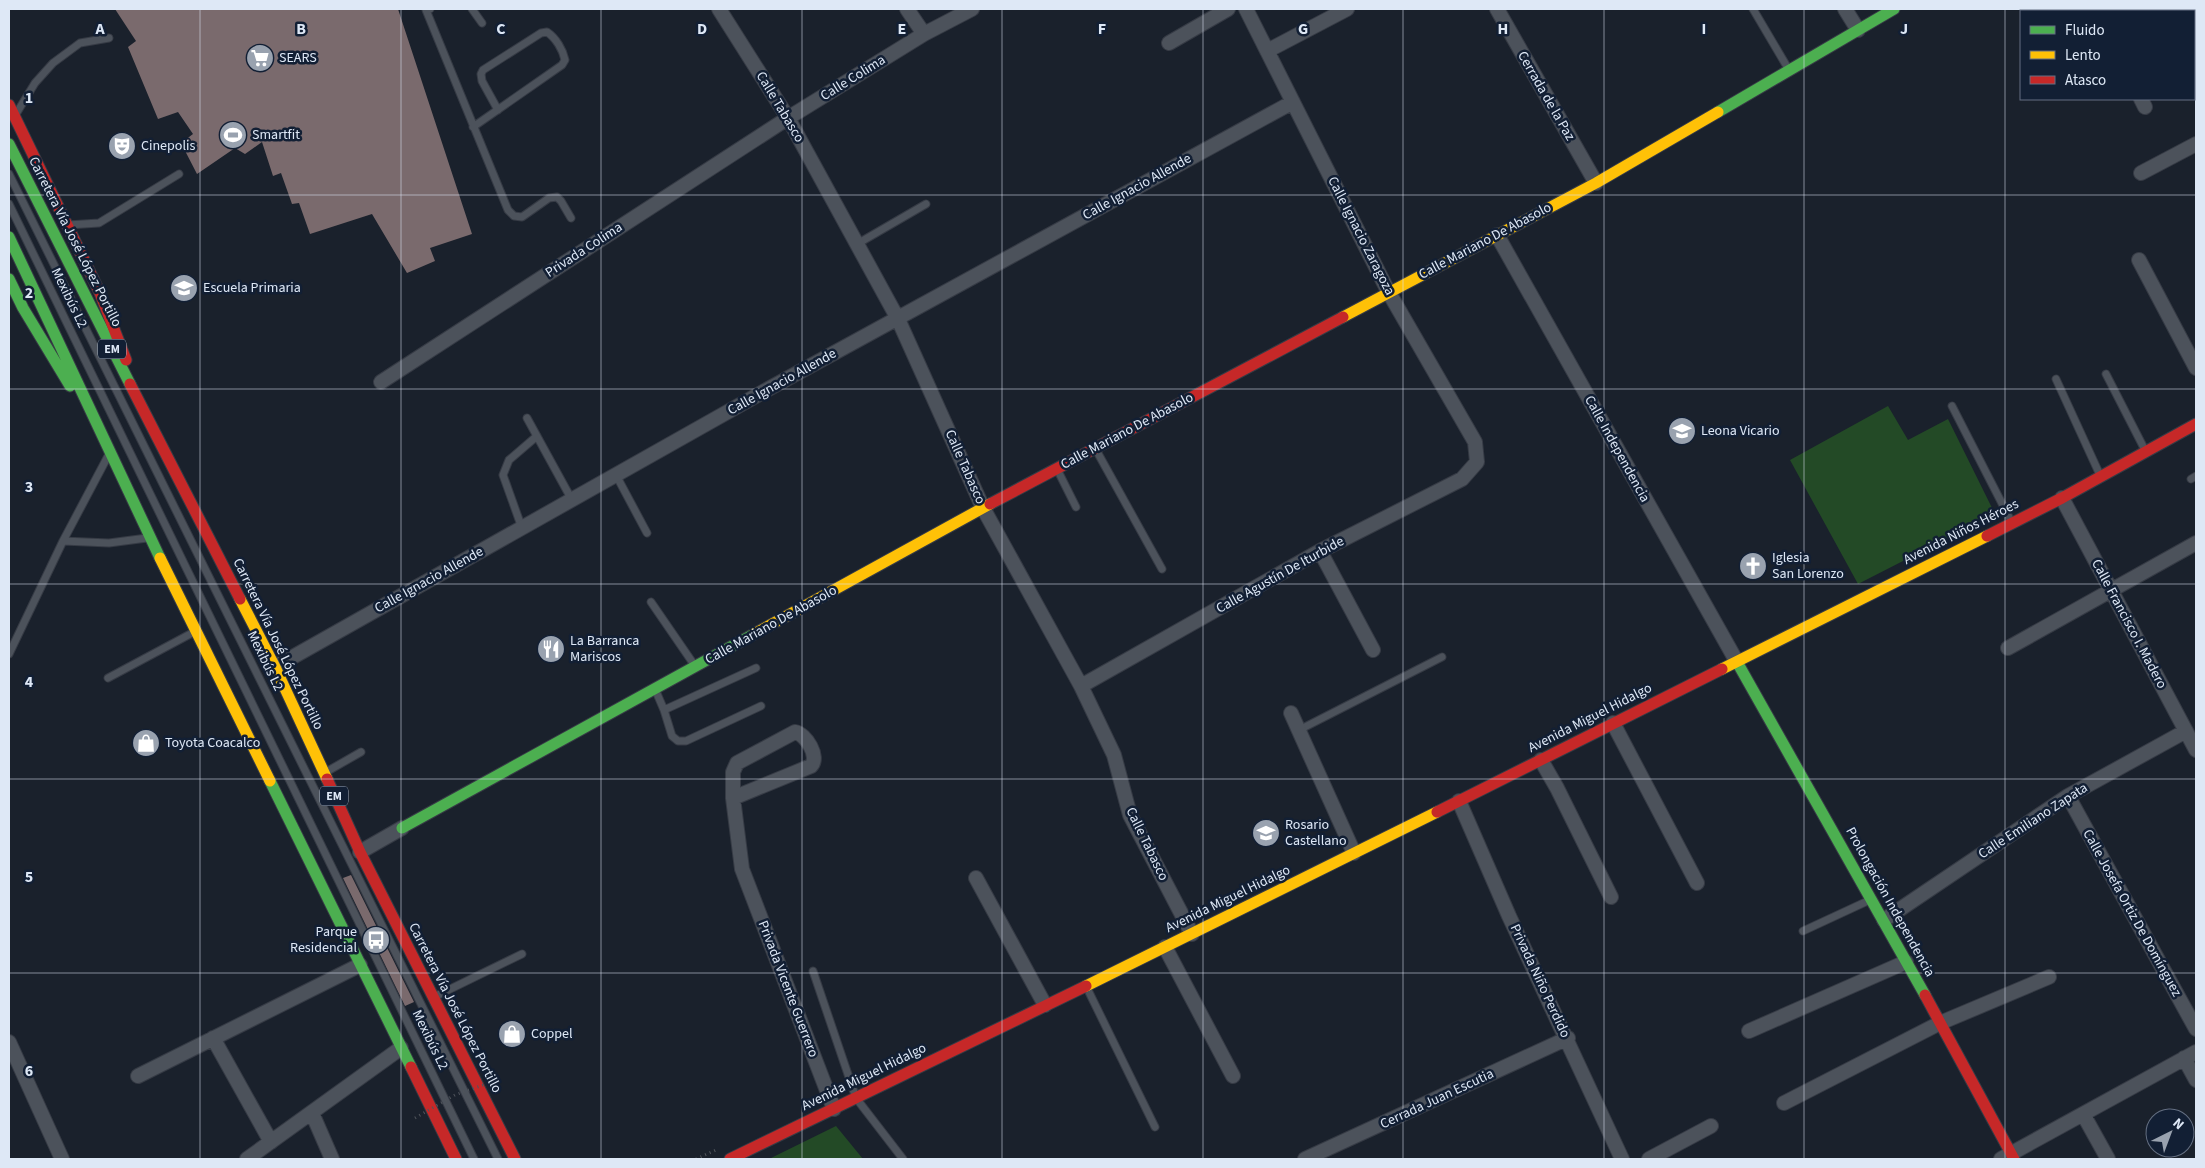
<svg xmlns="http://www.w3.org/2000/svg" width="2205" height="1168" viewBox="0 0 2205 1168" font-family="'Source Sans 3',sans-serif">
  <style>
    .green { fill: #234a26 }
    .building { fill: #7a6a6d }
    .lines { fill: none; stroke-linecap: round; stroke-linejoin: round }
    .lane-casing { stroke: #363b45; stroke-width: 9 }
    .street-casing { stroke: #363b45; stroke-width: 16 }
    .fast-casing { stroke: #363b45; stroke-width: 13 }
    .slow-casing { stroke: #363b45; stroke-width: 13 }
    .jam-casing { stroke: #363b45; stroke-width: 13 }
    .path { stroke: #50555c; stroke-width: 3; stroke-dasharray: 1 4; stroke-linecap: butt }
    .lane { stroke: #4c525b; stroke-width: 7 }
    .street { stroke: #4c525b; stroke-width: 14 }
    .fast { stroke: #4caf50; stroke-width: 11 }
    .slow { stroke: #ffc107; stroke-width: 11 }
    .jam { stroke: #c62828; stroke-width: 11 }
    .path-bridge { stroke: #50555c; stroke-width: 3; stroke-dasharray: 1 4; stroke-linecap: butt }
    .grid { fill: none; stroke: #dee8f6; stroke-width: 1; stroke-opacity: 0.55 }
    .labels { text-anchor: middle; dominant-baseline: central; stroke-width: 5; stroke-linejoin: round; paint-order: stroke }
    .shield { fill: #121f34; stroke: #a1acbc; stroke-width: 1 }
    .shield-label { font-size: 12px; font-weight: bold; fill: #dee8f6 }
    .poi-label { font-size: 14px; fill: #dee8f6; stroke: #121f34; text-anchor: start }
    .street-label { font-size: 14px; fill: #dee8f6; stroke: #121f34 }
    .grid-label { font-size: 16px; text-anchor: middle; font-weight: bold; fill: #dee8f6; stroke: #121f34; stroke-width: 5; stroke-linejoin: round; paint-order: stroke }
  </style>
  <rect width="100%" height="100%" fill="#1a212c"/>
  <path class="green" d="M1888,406l20,34 40,-21 47,95 -137,70 -68,-124z
    M836,1126l27,33h-94z"/>
  <path class="building" d="M115,9h283l74,225 -42,14 5,13 -28,12 -35,-59 -62,20 -11,-31 -7,1 -11,-31 -8,3 -11,-34 -17,12 -10,-6 -38,26 -16,-31 12,-9 -15,-22 -20,7 -30,-72 8,-6z
    M351,875l63,127 -9,4 -62,-128z"/>
  <g class="lines">
    <g class="lane-casing">
      <path id="lane" d="M430,9l-4,1 82,200 6,6 8,1 27,-19 8,-1 4,4 10,17
        M472,9l10,14
        M1753,9l36,61
        M16,114l19,-31 18,-20 27,-20 29,-5
        M473,127l89,-62 3,-5c-2,-10 -9,-22 -18,-28l-6,1 -58,37 -2,4 1,7 16,29
        M9,174l489,985
        M9,204l465,955
        M68,225l31,-2 80,-49
        M857,244l69,-40
        M2106,374l40,78
        M2056,379l44,96
        M1952,406l60,117
        M527,418l45,82
        M1095,448l67,121
        M1057,469l19,38
        M616,475l31,58
        M2191,479l5,-3
        M522,528l-19,-53 6,-15 28,-24
        M63,541l46,2 38,-5
        M651,602l44,64
        M9,654l54,-113 45,-85
        M108,678l86,-46
        M655,689l9,21 92,-42
        M664,710l8,26 6,5h8l75,-35
        M1299,730l143,-73
        M326,772l35,-20
        M1803,931l69,-32
        M813,971l43,127 47,61
        M1086,986l69,141
        M436,996l86,-42"/>
    </g>
    <g class="street-casing">
      <path id="street" d="M719,9l69,109 110,201 85,189 98,178 33,69 16,60 62,119
        M907,9l17,25
        M1497,9l99,174
        M1845,9l13,21
        M2170,11l2,-2
        M1169,43l59,-34
        M1267,51l80,-42
        M2141,99l4,8
        M2141,173l55,-29
        M1497,235l240,427
        M2139,260l57,108
        M381,382l407,-264 136,-84 48,-25
        M2062,498l134,252
        M1320,551l53,99
        M2008,648l188,-105
        M275,667l495,-279 523,-286
        M1081,686l239,-135 142,-72 15,-17 -2,-20 -87,-151 -142,-282
        M1291,713l63,140
        M1613,723l84,160
        M1541,760l16,28 54,109
        M2068,796l128,233
        M733,798l78,-32c9,-9 -5,-32 -16,-34l-58,31 -4,9v26l9,71 92,240
        M1459,801l50,115 113,243
        M360,852l42,-24
        M976,878l69,127
        M1884,920l184,-124 118,-65
        M1165,947l68,129
        M1749,1031l157,-69
        M213,1038l58,104
        M9,1042l53,117
        M2184,1058l12,22
        M138,1076l222,-111
        M1784,1103l156,-80 109,-46
        M312,1113l20,46
        M2083,1114l25,45
        M247,1159l154,-111
        M1305,1159l263,-121
        M1649,1159l62,-33
        M2001,1159l195,-107"/>
    </g>
    <g class="fast-casing">
      <path id="fast" d="M1718,112l176,-103
        M9,144l121,240
        M9,237l151,321
        M9,279l14,29 47,78
        M1737,662l188,333
        M270,781l141,286
        M402,828l352,-194"/>
    </g>
    <g class="slow-casing">
      <path id="slow" d="M1343,317l253,-134 122,-71
        M160,558l110,223
        M240,599l35,68 52,112
        M754,634l236,-130
        M1722,669l265,-133
        M1086,986l351,-174"/>
    </g>
    <g class="jam-casing">
      <path id="jam" d="M9,105l91,188 26,67
        M130,384l110,215
        M990,504l353,-187
        M1987,536l75,-38 134,-74
        M327,779l33,73 155,307
        M1437,812l285,-143
        M1925,995l89,164
        M411,1067l45,92
        M730,1159l356,-173"/>
    </g>
    <path class="path" d="M696,1159l20,-9"/>
    <use href="#lane" class="lane"/>
    <use href="#street" class="street"/>
    <use href="#fast" class="fast"/>
    <use href="#slow" class="slow"/>
    <use href="#jam" class="jam"/>
    <path class="path-bridge" d="M415,1118l40,-23 42,-15"/>
  </g>
  <path class="grid" d="M200,9v1150M401,9v1150M601,9v1150M802,9v1150M1002,9v1150M1203,9v1150M1403,9v1150M1604,9v1150M1804,9v1150M2005,9v1150M9,195h2187M9,389h2187M9,584h2187M9,779h2187M9,973h2187"/>
  <defs>
    <g id="supermarket-disc" transform="scale(1.4375)"><circle r="9.5" fill="#99a2af" stroke="#121f34"/><path d="M-6-5.5h2.5l.6 2H6L4.5 2H-2.5L-4.4-4H-6ZM-1.5 3.2a1.3 1.3 0 1 0 .1 0ZM3 3.2a1.3 1.3 0 1 0 .1 0Z" fill="#fff"/></g>
    <g id="stadium-disc" transform="scale(1.4375)"><circle r="9.5" fill="#99a2af" stroke="#121f34"/><path d="M0-5a6.5 5 0 1 0 0 10a6.5 5 0 1 0 0-10ZM-3.5-1.8h7v3.6h-7Z" fill="#fff"/></g>
    <g id="theatre-disc" transform="scale(1.4375)"><circle r="9.5" fill="#99a2af" stroke="#121f34"/><path d="M-5-5.5Q0-4 5-5.5V0Q5 5 0 6Q-5 5-5 0ZM-3.3-2.5H-1v1.5H-3.3ZM1-2.5H3.3v1.5H1ZM-2.8 1Q0 5.5 2.8 1Z" fill="#fff"/></g>
    <g id="school-disc" transform="scale(1.4375)"><circle r="9.5" fill="#99a2af" stroke="#121f34"/><path d="M0-5L7-2L0 1L-7-2ZM-4 1L0 2.5L4 1V4Q0 6-4 4Z" fill="#fff"/></g>
    <g id="church-disc" transform="scale(1.4375)"><circle r="9.5" fill="#99a2af" stroke="#121f34"/><path d="M-1.2-6h2.4v3.5h3.3v2.4h-3.3V6h-2.4V-.1h-3.3v-2.4h3.3Z" fill="#fff"/></g>
    <g id="restaurant-disc" transform="scale(1.4375)"><circle r="9.5" fill="#99a2af" stroke="#121f34"/><path d="M-5-6h1v4h1v-4h1v4h1v-4h1v5L-1.5 .5V6h-2V.5L-5-1ZM5-6V6H3V1.5H1.5Q1.5-4 5-6Z" fill="#fff"/></g>
    <g id="shop-disc" transform="scale(1.4375)"><circle r="9.5" fill="#99a2af" stroke="#121f34"/><path d="M-5-2.5h2.3a2.7 3.5 0 0 1 5.4 0H5L5.5 6h-11ZM-1.5-2.5h3a1.5 2.3 0 0 0-3 0Z" fill="#fff"/></g>
    <g id="bus-disc" transform="scale(1.4375)"><circle r="9.5" fill="#99a2af" stroke="#121f34"/><path d="M-5-6H5V4H4V6H2V4H-2V6H-4V4H-5ZM-3.5-4V0h7V-4ZM-3.5 1.2v1.5H-2V1.2ZM2 1.2v1.5H3.5V1.2Z" fill="#fff"/></g>
  </defs>
  <g fill-rule="evenodd">
    <use href="#supermarket-disc" x="260" y="58"/>
    <use href="#stadium-disc" x="233" y="135"/>
    <use href="#theatre-disc" x="122" y="146"/>
    <use href="#school-disc" x="184" y="288"/>
    <use href="#school-disc" x="1682" y="431"/>
    <use href="#church-disc" x="1753" y="566"/>
    <use href="#restaurant-disc" x="551" y="649"/>
    <use href="#shop-disc" x="146" y="743"/>
    <use href="#school-disc" x="1266" y="833"/>
    <use href="#bus-disc" x="376" y="940"/>
    <use href="#shop-disc" x="512" y="1034"/>
  </g>
  <g class="labels">
    <g class="shield">
      <rect x="98" y="339.5" width="28" height="19" rx="4"/>
      <rect x="320" y="786.5" width="28" height="19" rx="4"/>
    </g>
    <g class="shield-label">
      <text x="112" y="349">EM</text>
      <text x="334" y="796">EM</text>
    </g>
    <g class="poi-label">
      <text x="279" y="58">SEARS</text>
      <text x="252" y="135">Smartfit</text>
      <text x="141" y="146">Cinepolis</text>
      <text x="203" y="288">Escuela Primaria</text>
      <text x="1701" y="431">Leona Vicario</text>
      <text x="1772" y="558">Iglesia<tspan x="1772" dy="16">San Lorenzo</tspan></text>
      <text x="570" y="641">La Barranca<tspan x="570" dy="16">Mariscos</tspan></text>
      <text x="165" y="743">Toyota Coacalco</text>
      <text x="1285" y="825">Rosario<tspan x="1285" dy="16">Castellano</tspan></text>
      <text x="357" y="932" text-anchor="end">Parque<tspan x="357" dy="16">Residencial</tspan></text>
      <text x="531" y="1034">Coppel</text>
    </g>
    <g class="street-label">
      <text transform="translate(853 78) rotate(-32)">Calle Colima</text>
      <text transform="translate(1546 96) rotate(60)">Cerrada de la Paz</text>
      <text transform="translate(780 107) rotate(59)">Calle Tabasco</text>
      <text transform="translate(1137 187) rotate(-29)">Calle Ignacio Allende</text>
      <text transform="translate(1361 236) rotate(63)">Calle Ignacio Zaragoza</text>
      <text transform="translate(1485 241) rotate(-28)">Calle Mariano De Abasolo</text>
      <text transform="translate(75 242) rotate(63)">Carretera Vía José López Portillo</text>
      <text transform="translate(584 250) rotate(-33)">Privada Colima</text>
      <text transform="translate(69 298) rotate(64)">Mexibús L2</text>
      <text transform="translate(782 382) rotate(-29)">Calle Ignacio Allende</text>
      <text transform="translate(1127 431) rotate(-28)">Calle Mariano De Abasolo</text>
      <text transform="translate(1617 449) rotate(61)">Calle Independencia</text>
      <text transform="translate(965 467) rotate(66)">Calle Tabasco</text>
      <text transform="translate(1961 532) rotate(-27)">Avenida Niños Héroes</text>
      <text transform="translate(1280 575) rotate(-29)">Calle Agustín De Iturbide</text>
      <text transform="translate(429 580) rotate(-29)">Calle Ignacio Allende</text>
      <text transform="translate(2129 624) rotate(62)">Calle Francisco I. Madero</text>
      <text transform="translate(771 625) rotate(-29)">Calle Mariano De Abasolo</text>
      <text transform="translate(278 644) rotate(64)">Carretera Vía José López Portillo</text>
      <text transform="translate(265 661) rotate(64)">Mexibús L2</text>
      <text transform="translate(1590 718) rotate(-27)">Avenida Miguel Hidalgo</text>
      <text transform="translate(2033 821) rotate(-33)">Calle Emiliano Zapata</text>
      <text transform="translate(1147 844) rotate(64)">Calle Tabasco</text>
      <text transform="translate(1228 899) rotate(-26)">Avenida Miguel Hidalgo</text>
      <text transform="translate(1890 902) rotate(61)">Prolongación Independencia</text>
      <text transform="translate(2132 913) rotate(61)">Calle Josefa Ortiz De Domínguez</text>
      <text transform="translate(1540 981) rotate(65)">Privada Niño Perdido</text>
      <text transform="translate(788 989) rotate(69)">Privada Vicente Guerrero</text>
      <text transform="translate(455 1008) rotate(63)">Carretera Vía José López Portillo</text>
      <text transform="translate(430 1040) rotate(64)">Mexibús L2</text>
      <text transform="translate(864 1077) rotate(-26)">Avenida Miguel Hidalgo</text>
      <text transform="translate(1437 1099) rotate(-25)">Cerrada Juan Escutia</text>
    </g>
  </g>
  <g class="grid-label">
    <text x="100" y="34">A</text>
    <text x="301" y="34">B</text>
    <text x="501" y="34">C</text>
    <text x="702" y="34">D</text>
    <text x="902" y="34">E</text>
    <text x="1102" y="34">F</text>
    <text x="1303" y="34">G</text>
    <text x="1503" y="34">H</text>
    <text x="1704" y="34">I</text>
    <text x="1904" y="34">J</text>
    <text x="29" y="103">1</text>
    <text x="29" y="298">2</text>
    <text x="29" y="492">3</text>
    <text x="29" y="687">4</text>
    <text x="29" y="882">5</text>
    <text x="29" y="1076">6</text>
  </g>
  <rect width="2205" height="1168" fill="none" stroke="#dee8f6" stroke-width="20"/>
  <rect x="2020" y="10" width="175" height="90" fill="#121f34" stroke="#646f82"/>
  <rect x="2030" y="26" width="25" height="8" fill="#4caf50" stroke="#646f82"/>
  <text x="2065" y="35" font-size="15" fill="#dee8f6">Fluido</text>
  <rect x="2030" y="51" width="25" height="8" fill="#ffc107" stroke="#646f82"/>
  <text x="2065" y="60" font-size="15" fill="#dee8f6">Lento</text>
  <rect x="2030" y="76" width="25" height="8" fill="#c62828" stroke="#646f82"/>
  <text x="2065" y="85" font-size="15" fill="#dee8f6">Atasco</text>
  <g transform="translate(2170 1133) rotate(42)"><circle r="24" fill="#121f34" stroke="#646f82"/>
  <path d="M0-4L9 19L0 12L-9 19Z" fill="#99a2af"/>
  <text y="-8" font-size="14" font-weight="bold" text-anchor="middle" fill="#dee8f6">N</text>
  </g>
</svg>
